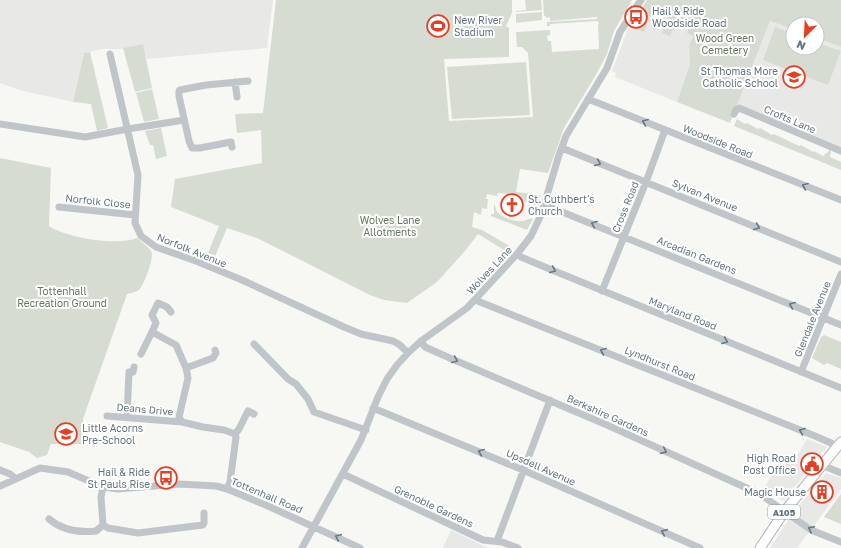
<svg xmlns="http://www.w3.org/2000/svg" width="841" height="548" viewBox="0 0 841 548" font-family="'Golos Text',sans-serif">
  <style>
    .built { fill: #e8e8e7 }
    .green { fill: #d7dcd3 }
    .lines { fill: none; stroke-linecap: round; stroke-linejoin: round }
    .major-casing { stroke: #b1b7ba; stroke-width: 11 }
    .minor { stroke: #bfc5c8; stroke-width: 7 }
    .major { stroke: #fff; stroke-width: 9 }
    .oneway { stroke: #667983 }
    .labels { text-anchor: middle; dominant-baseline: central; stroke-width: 4; stroke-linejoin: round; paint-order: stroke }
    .shield { fill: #fff; stroke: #909ea5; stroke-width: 1 }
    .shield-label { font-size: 9px; font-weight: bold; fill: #61757f }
    .poi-label { font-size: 10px; fill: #61757f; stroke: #fff; text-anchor: start }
    .park-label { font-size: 10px; fill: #667760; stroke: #fff }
    .street-label { font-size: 10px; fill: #61757f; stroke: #fff }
  </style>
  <rect width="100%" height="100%" fill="#f7f7f4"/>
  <path class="built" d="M0,0h273l-6,48 -120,11 -5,-15 -22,5h-18l-18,4 -11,49 -53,-12 -20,-7z
    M647,0l52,22 -10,24 1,18 -13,38 -62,-25 1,-4 -4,-2 18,-47z
    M770,21l23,8v19h24v-10l24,9v101l-104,-44z
    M807,439l20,8 -44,54 -19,-13 20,-33 11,5z
    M826,473l15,5v11l-44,59h-27l25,-38z
    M451,530l37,18h1h-46z"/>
  <path class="green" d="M276,0h236v13l-6,13 3,2v29l-65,2 5,62 84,-4 -5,-64 -6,-6h-5l-1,-15 34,-2v5l-3,1 1,5h3l1,11 47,-3 -1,-24 1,-2 -2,-2 -47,3v2h-3v-4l50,-3v-2l-47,4v-4l-3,1 -3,-3 -1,-15h89l-18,31 -7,23 -10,19 -33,55 -16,45 -28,-4 -4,23 25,3 -4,11 -21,-7 1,-5 -19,-1 -1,3 -10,-2 -1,5h2l-1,10 -5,-1 -1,7 -7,-3 -2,15 10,3 31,18 -4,5 -31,-19 -13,17 -28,31 -30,21 -23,-3 -14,-5 -113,-57 -30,-10 -14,33 -7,-3 13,-32 -48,-19 4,-28 87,-16 -1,-33 -24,3 -2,-19 28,-1z
    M525,0h16l1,10 -26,2v-1l10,-1z
    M647,0h194v47l-24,-9v-14h-24v5l-23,-8 -40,102 -53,-21 13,-38 -1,-18 4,-10 -6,-3 1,-4 -13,-5 -5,12 -8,-3 7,-18 -16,-6 -9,23 -14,-6z
    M542,12v8l-26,3v-9z
    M775,27l18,7v14h24v-5l24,8 -13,34 -65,-25z
    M143,44l9,44 -17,4 -12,-44z
    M90,52l18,76 -11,3 -6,-27 -18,-2 11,-49z
    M526,62l4,53 -78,4 -5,-52z
    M152,89l7,30 -15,3 -8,-29z
    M737,119l8,5 2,-1 11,6 2,-1 12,7 2,-1 25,12 2,-1 12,7 1,-1 9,5 7,-6 1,1 -1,6 11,5v8l-107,-44z
    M161,128l6,28 -11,3 -3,-14h-3l-5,-14z
    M0,158l51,10 -2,58c17,12 68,20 88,12 4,4 11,8 14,13 4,5 -7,34 -12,39 -3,2 -8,3 -12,4l-44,125 2,25h-34l-4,11 -10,3 -8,-6 -29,-10z
    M494,203l3,9c7,6 17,10 26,9 4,-1 6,-3 10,-2l-6,11 -36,-14v-2h3z
    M824,335l17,7v27l-14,-6 -3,2 -12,-7 9,-21z
    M841,494v30l-17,-7z"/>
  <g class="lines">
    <g class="major-casing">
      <path id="major" d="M760,548l24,-36 57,-70"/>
    </g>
    <path class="minor" d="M110,54l28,121 -3,48 6,13 15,11 40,14 46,19 102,47 17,7 32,7 7,4 8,8
      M235,82l2,15
      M588,99l253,101
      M734,114l2,-4 3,-2 102,43
      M0,124l85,13 43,-8
      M128,129l56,-9
      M232,147l-1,-5 -31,6h-8l-3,-7 -10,-45v-5l1,-1 26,-5 42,-4
      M562,148l279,114
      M545,205l296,120
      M59,207l76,8
      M517,254l4,3 31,13 289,118
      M602,291l44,-109 19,-52
      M475,300l340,136 16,7 6,4
      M171,312l-4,-5 -9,-4 -6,12 4,8 -4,9 24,13 10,23 2,10 -9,39 3,5 21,5 21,3 11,4 1,3 -6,45 -3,7
      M421,341l4,6 27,12 155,66 153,69 51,36 30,12
      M254,344l34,35 8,5 12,15 6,13 52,18
      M141,354l11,-22
      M186,368l27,-10 3,-5 -1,-3
      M801,372l40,-98
      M373,408l150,62 177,78
      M107,416l75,6
      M127,417l2,-45h4l1,-5
      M235,434l4,-5 9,-18 6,3
      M822,465l19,8
      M0,470l10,4 6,5
      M343,474l140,66 19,2 16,6
      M0,486l40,-18 28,4 35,15 15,2 61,-5 37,2 11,3 41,17 92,42
      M103,487l-2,10 2,28 5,3 30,5 65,-8 1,-2v-10
      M49,519c13,11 30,14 47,12l7,-6
      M497,541l53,-141
      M302,548l59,-108 17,-43 9,-18 10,-14 11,-12 13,-12 46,-33 50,-54 14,-18 10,-21 18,-60 7,-19 41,-68 13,-36 21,-32"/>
    <use href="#major" class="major"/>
  </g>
  <defs><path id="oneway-chevron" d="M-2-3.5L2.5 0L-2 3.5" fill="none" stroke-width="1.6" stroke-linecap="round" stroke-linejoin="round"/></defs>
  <g class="oneway">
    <use href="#oneway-chevron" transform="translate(645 122) rotate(-158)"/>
    <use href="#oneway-chevron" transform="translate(598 163) rotate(23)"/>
    <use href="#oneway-chevron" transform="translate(805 186) rotate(-158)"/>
    <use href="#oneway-chevron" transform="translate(594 224) rotate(-158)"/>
    <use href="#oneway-chevron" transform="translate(757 227) rotate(23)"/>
    <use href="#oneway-chevron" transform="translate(553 270) rotate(22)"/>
    <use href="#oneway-chevron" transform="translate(792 305) rotate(-158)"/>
    <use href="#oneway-chevron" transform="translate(725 341) rotate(22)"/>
    <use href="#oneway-chevron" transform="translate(603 351) rotate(-158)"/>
    <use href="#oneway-chevron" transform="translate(455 360) rotate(23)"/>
    <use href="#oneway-chevron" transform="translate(802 431) rotate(-158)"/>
    <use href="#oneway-chevron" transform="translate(664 451) rotate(24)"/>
    <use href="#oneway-chevron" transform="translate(481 452) rotate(-157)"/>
    <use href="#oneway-chevron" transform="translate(811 529) rotate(-152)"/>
    <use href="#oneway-chevron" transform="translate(664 532) rotate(-156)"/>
    <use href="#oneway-chevron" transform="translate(338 537) rotate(-155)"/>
  </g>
  <defs>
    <g id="bus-ring" transform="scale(1.15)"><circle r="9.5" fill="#fff" stroke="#e64024" stroke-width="1.5"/><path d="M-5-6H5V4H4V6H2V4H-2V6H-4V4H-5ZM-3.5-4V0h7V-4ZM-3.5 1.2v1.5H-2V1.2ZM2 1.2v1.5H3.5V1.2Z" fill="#e64024"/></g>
    <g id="stadium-ring" transform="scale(1.15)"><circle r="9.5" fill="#fff" stroke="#e64024" stroke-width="1.5"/><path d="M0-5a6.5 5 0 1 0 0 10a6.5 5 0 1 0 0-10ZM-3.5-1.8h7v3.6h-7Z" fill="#e64024"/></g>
    <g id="school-ring" transform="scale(1.15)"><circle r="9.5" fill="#fff" stroke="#e64024" stroke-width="1.5"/><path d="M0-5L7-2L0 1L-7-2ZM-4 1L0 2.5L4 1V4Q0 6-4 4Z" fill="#e64024"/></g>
    <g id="church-ring" transform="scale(1.15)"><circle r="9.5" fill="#fff" stroke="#e64024" stroke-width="1.5"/><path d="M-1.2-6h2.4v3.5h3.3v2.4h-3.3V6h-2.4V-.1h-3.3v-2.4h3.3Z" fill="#e64024"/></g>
    <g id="civic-ring" transform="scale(1.15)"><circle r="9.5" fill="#fff" stroke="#e64024" stroke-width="1.5"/><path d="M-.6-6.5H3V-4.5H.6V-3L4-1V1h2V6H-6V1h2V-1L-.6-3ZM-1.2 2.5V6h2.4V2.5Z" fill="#e64024"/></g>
    <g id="building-ring" transform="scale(1.15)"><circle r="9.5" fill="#fff" stroke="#e64024" stroke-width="1.5"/><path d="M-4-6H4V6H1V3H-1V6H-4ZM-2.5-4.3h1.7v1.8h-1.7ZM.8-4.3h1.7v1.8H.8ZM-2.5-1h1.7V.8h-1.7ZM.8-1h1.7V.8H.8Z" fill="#e64024"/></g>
  </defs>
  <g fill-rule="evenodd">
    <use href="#bus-ring" x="636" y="17"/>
    <use href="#stadium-ring" x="438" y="26"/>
    <use href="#school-ring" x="794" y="77"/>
    <use href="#church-ring" x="512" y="205"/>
    <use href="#school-ring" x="66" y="434"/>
    <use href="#civic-ring" x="812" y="464"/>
    <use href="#bus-ring" x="166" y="478"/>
    <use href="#building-ring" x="822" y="492"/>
  </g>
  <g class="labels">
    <rect class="shield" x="768" y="505" width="32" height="14" rx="3"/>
    <g class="shield-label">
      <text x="784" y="512">A105</text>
    </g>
    <g class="poi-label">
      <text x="652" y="11">Hail &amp; Ride<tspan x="652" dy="12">Woodside Road</tspan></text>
      <text x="454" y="20">New River<tspan x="454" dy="12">Stadium</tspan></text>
      <text x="778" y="71" text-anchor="end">St Thomas More<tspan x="778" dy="12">Catholic School</tspan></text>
      <text x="528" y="199">St. Cuthbert's<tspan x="528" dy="12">Church</tspan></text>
      <text x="82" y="428">Little Acorns<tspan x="82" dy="12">Pre-School</tspan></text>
      <text x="796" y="458" text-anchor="end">High Road<tspan x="796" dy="12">Post Office</tspan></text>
      <text x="150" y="472" text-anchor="end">Hail &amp; Ride<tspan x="150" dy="12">St Pauls Rise</tspan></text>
      <text x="806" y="492" text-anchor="end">Magic House</text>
    </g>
    <g class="park-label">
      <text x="725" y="38">Wood Green<tspan x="725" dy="12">Cemetery</tspan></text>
      <text x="390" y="220">Wolves Lane<tspan x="390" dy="12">Allotments</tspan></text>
      <text x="62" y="291">Tottenhall<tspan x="62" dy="12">Recreation Ground</tspan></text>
    </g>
    <g class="street-label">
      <text transform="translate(790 119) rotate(23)">Crofts Lane</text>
      <text transform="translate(718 141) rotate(22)">Woodside Road</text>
      <text transform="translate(705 195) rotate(22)">Sylvan Avenue</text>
      <text transform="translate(98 201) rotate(6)">Norfolk Close</text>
      <text transform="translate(625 207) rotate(-68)">Cross Road</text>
      <text transform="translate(192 250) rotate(22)">Norfolk Avenue</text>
      <text transform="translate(697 255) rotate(22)">Arcadian Gardens</text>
      <text transform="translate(489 270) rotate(-47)">Wolves Lane</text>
      <text transform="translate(683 313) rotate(22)">Maryland Road</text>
      <text transform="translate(812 319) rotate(-68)">Glendale Avenue</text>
      <text transform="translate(660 363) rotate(22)">Lyndhurst Road</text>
      <text transform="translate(145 409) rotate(5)">Deans Drive</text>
      <text transform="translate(608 415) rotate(24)">Berkshire Gardens</text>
      <text transform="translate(541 467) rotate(24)">Upsdell Avenue</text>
      <text transform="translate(267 495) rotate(23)">Tottenhall Road</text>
      <text transform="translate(434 506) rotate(25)">Grenoble Gardens</text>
    </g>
  </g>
  <g transform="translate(805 36) rotate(204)"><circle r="19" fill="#ffffff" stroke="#c0c8cc"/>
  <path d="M0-3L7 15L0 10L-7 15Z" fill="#e64024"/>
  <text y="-6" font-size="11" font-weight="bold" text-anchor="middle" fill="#61757f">N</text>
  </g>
</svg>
